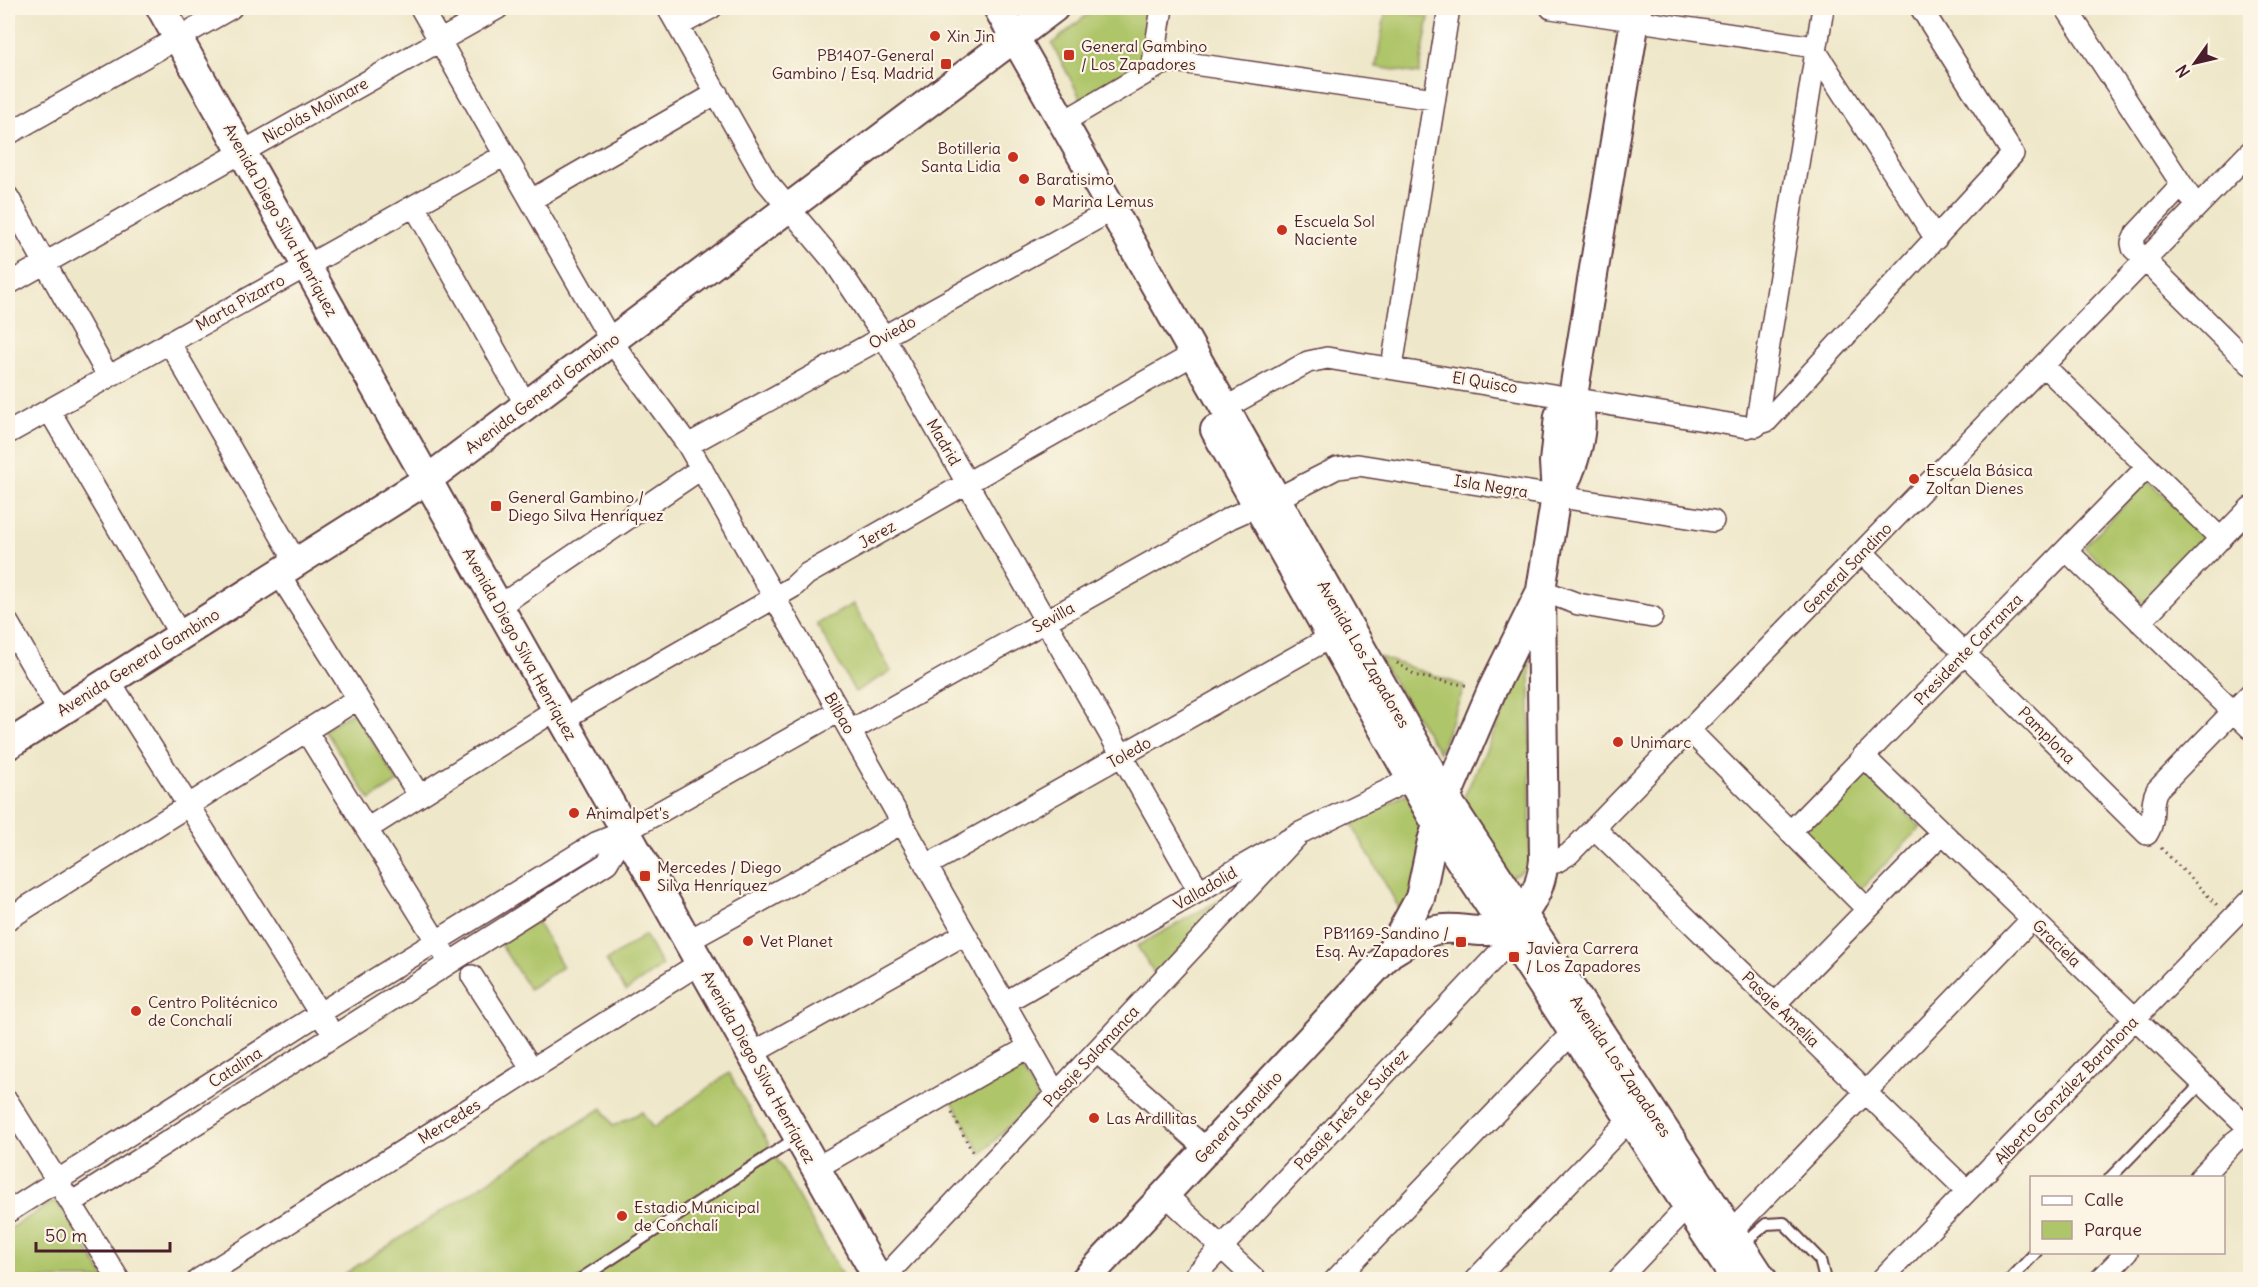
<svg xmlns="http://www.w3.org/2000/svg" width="2258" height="1287" viewBox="0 0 2258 1287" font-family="Delius,sans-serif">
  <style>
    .green { fill: #afc569; stroke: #7c724a; stroke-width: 1.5 }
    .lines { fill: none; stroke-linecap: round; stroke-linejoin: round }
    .lane-casing { stroke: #633d43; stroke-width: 14 }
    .street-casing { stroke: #633d43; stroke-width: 24 }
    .secondary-casing { stroke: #633d43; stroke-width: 32 }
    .path { stroke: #633d43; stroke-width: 3; stroke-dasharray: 1.5 4.5; stroke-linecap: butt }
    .lane { stroke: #fff; stroke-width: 10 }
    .street { stroke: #fff; stroke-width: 21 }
    .secondary { stroke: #fff; stroke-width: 28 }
    .poi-dot { fill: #c8321e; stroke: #fcf5e5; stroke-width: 2 }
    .labels { text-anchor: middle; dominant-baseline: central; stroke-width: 4.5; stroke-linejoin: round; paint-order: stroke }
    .poi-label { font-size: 16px; fill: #4a1f2b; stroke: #fcf5e5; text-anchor: start }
    .street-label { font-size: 16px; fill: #4a1f2b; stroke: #fcf5e5 }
  </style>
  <rect width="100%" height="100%" fill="#fcf5e5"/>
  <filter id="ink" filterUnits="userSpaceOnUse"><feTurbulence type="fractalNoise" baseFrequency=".0167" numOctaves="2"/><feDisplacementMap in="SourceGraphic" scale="12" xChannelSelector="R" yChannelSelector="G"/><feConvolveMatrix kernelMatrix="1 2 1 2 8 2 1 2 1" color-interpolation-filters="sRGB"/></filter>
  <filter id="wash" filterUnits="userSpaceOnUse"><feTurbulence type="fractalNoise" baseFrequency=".008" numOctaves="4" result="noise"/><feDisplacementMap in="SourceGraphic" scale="24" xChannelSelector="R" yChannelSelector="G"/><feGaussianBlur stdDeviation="1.35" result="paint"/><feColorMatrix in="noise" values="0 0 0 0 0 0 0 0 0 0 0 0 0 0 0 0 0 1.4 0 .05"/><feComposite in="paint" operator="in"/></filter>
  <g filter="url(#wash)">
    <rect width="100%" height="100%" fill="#eee7c9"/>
    <path class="green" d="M1095,8h72l-6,43 -79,50 -30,-57z
      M1386,9l43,8 -10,57 -43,-7z
      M2148,480l59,57 -64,67 -59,-57z
      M853,604l38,67 -36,21 -38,-68z
      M1377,656l88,30 -26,66z
      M1530,656v211l-20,10 -47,-78z
      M353,711l45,71 -28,18 -45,-70z
      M1860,768l61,59 -63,65 -61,-58z
      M1405,794l15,22 1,70 -19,27 -50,-88z
      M1238,890l-83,84 -18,-28z
      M537,921l26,46 -34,22 -30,-47z
      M645,935l17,31 -36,25 -20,-30z
      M1018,1065l21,32 -58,57 -29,-53z
      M729,1073l115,206 -509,1 267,-172 11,18 29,-14 11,16z
      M56,1200l50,79h-98v-49z"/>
  </g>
  <g filter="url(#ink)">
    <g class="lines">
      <g class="lane-casing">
        <path id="lane" d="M2110,1178l92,-95
          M1741,1246l25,-22 18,-1 36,37 5,20
          M579,1280l219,-143
          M2010,1280l26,-28"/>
      </g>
      <g class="street-casing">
        <path id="street" d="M421,8l190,333 77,104 368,649
          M668,8l98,173 69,82 49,74 315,554
          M1551,8l257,38 7,4 121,189
          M2066,8l124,189
          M678,26l33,-18
          M1152,69l10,-61
          M1063,122l97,-57 13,-4 261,38
          M8,134l223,-126
          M2182,185l-46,49 -4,9 1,5 117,116
          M8,197l100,179
          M531,200l186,-107
          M415,207l111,198
          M8,284l490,-276
          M169,342l127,220
          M2044,366l177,173
          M1392,367l57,-359
          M1225,408l83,-46 19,-4 420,69 20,-6 246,-267 -92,-146
          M49,410l132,226
          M1756,426l67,-418
          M8,433l497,-278
          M688,445l408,-226
          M1276,499l61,-31 21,-3 355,56
          M2066,550l184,178
          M1862,552l285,282c10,-15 2,-30 10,-44l93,-96
          M279,574l140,221
          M1541,590l37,14 74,13
          M499,606l203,-138
          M2140,622l110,-114
          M8,623l51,89
          M109,680l218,345
          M563,719l230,-132 14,-13 387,-220
          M1689,730l178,179
          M306,731l139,224
          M850,731l380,-213 27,-12
          M1863,756l387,373
          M1594,828l373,363
          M367,829l190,-120
          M1790,832l357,-365
          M1544,860l12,2 13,-8 681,-702
          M926,866l405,-229
          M8,919l349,-220
          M688,941l214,-118
          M472,976l60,93
          M1004,1003l296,-170 111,-54
          M1775,1004l167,-171
          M1096,1051l111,99
          M751,1054l214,-120
          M8,1102l111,178
          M816,1168l213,-121
          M2200,1178l34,-36 16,-12
          M1165,1194l91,86
          M71,1203l536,-340 19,-32
          M8,1212l312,-199 276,-170 30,-12 213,-120
          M1731,1232l301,-313
          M198,1280l502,-317
          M882,1280l418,-447
          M1191,1280l321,-341
          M1335,1280l238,-248
          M1475,1280l155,-161
          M1618,1280l70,-74
          M1881,1280l369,-380
          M2100,1280l27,-28"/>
      </g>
      <g class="secondary-casing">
        <path id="secondary" d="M161,8l718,1272
          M998,8l448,790 317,482
          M1215,430l222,395 299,455
          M1557,495c15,-21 35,-77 16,-99
          M8,745l420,-266 626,-471
          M1390,953c15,-9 29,-19 46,-23 18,-4 34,2 51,1 37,-2 54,-40 57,-71l-3,-270 15,-94 -2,-34 5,-46 6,-12 8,-8 64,-388
          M1085,1280l305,-327 30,-55 12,-57 14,-43 46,-108 47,-95"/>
      </g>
      <path class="path" d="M1397,663l20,13 52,10
        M2161,848l56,57
        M952,1113l22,42"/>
      <use href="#lane" class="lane"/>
      <use href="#street" class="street"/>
      <use href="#secondary" class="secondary"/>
    </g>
  </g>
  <g class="poi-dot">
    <circle cx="935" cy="36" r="6"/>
    <rect x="1063" y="49" width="12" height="12" rx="3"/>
    <rect x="940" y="58" width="12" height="12" rx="3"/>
    <circle cx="1013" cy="157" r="6"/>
    <circle cx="1024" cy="179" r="6"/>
    <circle cx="1040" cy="201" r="6"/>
    <circle cx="1282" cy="230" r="6"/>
    <circle cx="1914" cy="479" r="6"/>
    <rect x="490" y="500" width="12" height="12" rx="3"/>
    <circle cx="1618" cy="742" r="6"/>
    <circle cx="574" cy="813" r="6"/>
    <rect x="639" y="870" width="12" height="12" rx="3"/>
    <circle cx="748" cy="941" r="6"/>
    <rect x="1455" y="936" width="12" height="12" rx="3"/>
    <rect x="1508" y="951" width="12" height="12" rx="3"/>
    <circle cx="136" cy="1011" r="6"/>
    <circle cx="1094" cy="1118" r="6"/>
    <circle cx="622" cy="1216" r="6"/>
  </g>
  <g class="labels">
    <g class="poi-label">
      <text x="947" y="36">Xin Jin</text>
      <text x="1081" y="46">General Gambino<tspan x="1081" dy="18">/ Los Zapadores</tspan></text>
      <text x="934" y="55" text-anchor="end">PB1407-General<tspan x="934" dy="18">Gambino / Esq. Madrid</tspan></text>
      <text x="1001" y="148" text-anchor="end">Botilleria<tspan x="1001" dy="18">Santa Lidia</tspan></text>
      <text x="1036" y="179">Baratisimo</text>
      <text x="1052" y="201">Marina Lemus</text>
      <text x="1294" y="221">Escuela Sol<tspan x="1294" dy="18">Naciente</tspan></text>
      <text x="1926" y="470">Escuela Básica<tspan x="1926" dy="18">Zoltan Dienes</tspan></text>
      <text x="508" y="497">General Gambino /<tspan x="508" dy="18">Diego Silva Henríquez</tspan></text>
      <text x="1630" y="742">Unimarc</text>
      <text x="586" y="813">Animalpet's</text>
      <text x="657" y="867">Mercedes / Diego<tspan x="657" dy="18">Silva Henríquez</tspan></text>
      <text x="1449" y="933" text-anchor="end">PB1169-Sandino /<tspan x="1449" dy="18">Esq. Av. Zapadores</tspan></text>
      <text x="760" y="941">Vet Planet</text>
      <text x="1526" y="948">Javiera Carrera<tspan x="1526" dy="18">/ Los Zapadores</tspan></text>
      <text x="148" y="1002">Centro Politécnico<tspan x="148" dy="18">de Conchalí</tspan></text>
      <text x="1106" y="1118">Las Ardillitas</text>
      <text x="634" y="1207">Estadio Municipal<tspan x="634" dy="18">de Conchalí</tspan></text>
    </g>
    <g class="street-label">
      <text transform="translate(315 110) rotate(-29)">Nicolás Molinare</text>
      <text transform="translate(281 220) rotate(61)">Avenida Diego Silva Henríquez</text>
      <text transform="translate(240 302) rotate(-29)">Marta Pizarro</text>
      <text transform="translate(892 332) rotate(-29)">Oviedo</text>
      <text transform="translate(1485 382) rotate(9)">El Quisco</text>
      <text transform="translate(542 393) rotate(-37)">Avenida General Gambino</text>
      <text transform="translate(944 442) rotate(60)">Madrid</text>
      <text transform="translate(1491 486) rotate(9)">Isla Negra</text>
      <text transform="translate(877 534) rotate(-30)">Jerez</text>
      <text transform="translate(1847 568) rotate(-46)">General Sandino</text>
      <text transform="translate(1053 617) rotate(-29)">Sevilla</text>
      <text transform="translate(520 644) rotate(61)">Avenida Diego Silva Henríquez</text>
      <text transform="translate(1968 649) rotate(-46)">Presidente Carranza</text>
      <text transform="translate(1364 654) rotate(60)">Avenida Los Zapadores</text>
      <text transform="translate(138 662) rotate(-32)">Avenida General Gambino</text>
      <text transform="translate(840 713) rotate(60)">Bilbao</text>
      <text transform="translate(2047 735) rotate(45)">Pamplona</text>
      <text transform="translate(1129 752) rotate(-29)">Toledo</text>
      <text transform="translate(1205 888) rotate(-30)">Valladolid</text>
      <text transform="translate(2057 943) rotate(44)">Graciela</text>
      <text transform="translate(1781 1009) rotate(44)">Pasaje Amelia</text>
      <text transform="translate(1091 1056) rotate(-47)">Pasaje Salamanca</text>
      <text transform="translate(1621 1066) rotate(56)">Avenida Los Zapadores</text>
      <text transform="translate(235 1067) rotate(-33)">Catalina</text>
      <text transform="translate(759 1067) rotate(61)">Avenida Diego Silva Henríquez</text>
      <text transform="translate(2066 1090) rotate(-46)">Alberto González Barahona</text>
      <text transform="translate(1351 1109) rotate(-47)">Pasaje Inés de Suárez</text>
      <text transform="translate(1238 1117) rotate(-47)">General Sandino</text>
      <text transform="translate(449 1121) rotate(-32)">Mercedes</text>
    </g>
  </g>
  <rect width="2258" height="1287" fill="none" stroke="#fcf5e5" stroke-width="30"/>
  <rect x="2030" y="1176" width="195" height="78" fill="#fcf5e5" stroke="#b59f9b" stroke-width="1.5"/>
  <rect x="2042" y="1196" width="30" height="9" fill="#ffffff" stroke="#b59f9b" stroke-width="1.5"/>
  <text x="2084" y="1206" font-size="18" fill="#4a1f2b">Calle</text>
  <rect x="2042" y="1221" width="30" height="18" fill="#afc569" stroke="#b59f9b" stroke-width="1.5"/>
  <text x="2084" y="1236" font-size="18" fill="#4a1f2b">Parque</text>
  <g transform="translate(2195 63) rotate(236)" stroke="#fcf5e5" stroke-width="4.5" paint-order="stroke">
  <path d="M0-4.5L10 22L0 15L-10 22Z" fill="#4a1f2b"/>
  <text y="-9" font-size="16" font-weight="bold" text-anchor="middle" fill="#4a1f2b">N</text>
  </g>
  <path d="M36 1242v9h134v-9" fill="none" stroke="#4a1f2b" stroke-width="3"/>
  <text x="45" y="1242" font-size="18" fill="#4a1f2b" stroke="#fcf5e5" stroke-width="4.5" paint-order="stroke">50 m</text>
</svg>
